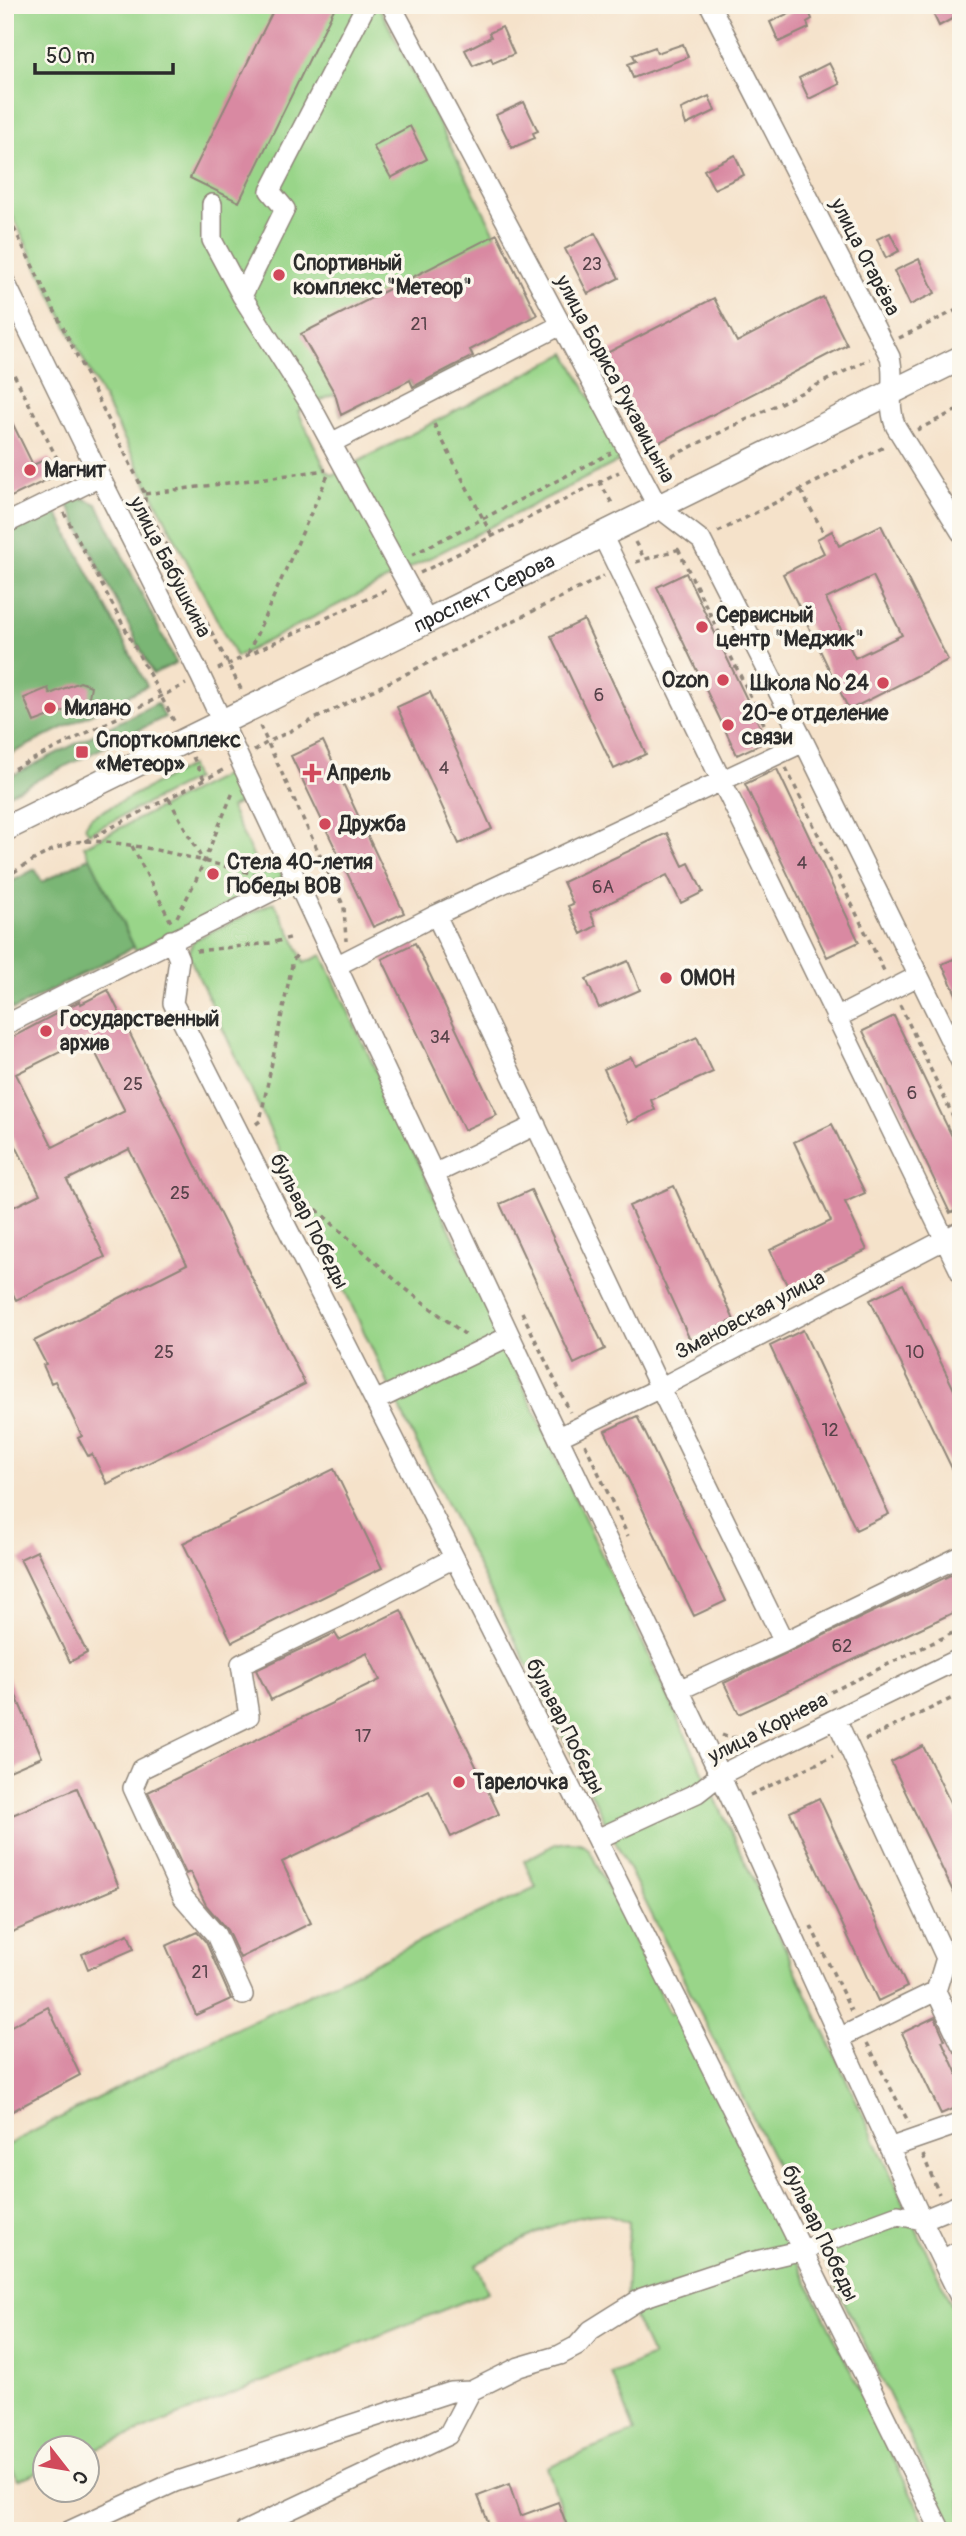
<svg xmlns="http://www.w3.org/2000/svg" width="966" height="2536" viewBox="0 0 966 2536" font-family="Pangolin,sans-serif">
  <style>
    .green { fill: #99d589; stroke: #62805a; stroke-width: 2 }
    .forest { fill: #7ab675; stroke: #527050; stroke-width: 2 }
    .building { fill: #d989a2; fill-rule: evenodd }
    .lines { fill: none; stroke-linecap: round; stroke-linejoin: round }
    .minor-casing { stroke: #90867a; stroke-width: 22 }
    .major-casing { stroke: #90867a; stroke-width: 27 }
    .path { stroke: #90867a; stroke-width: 3.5; stroke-dasharray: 5 5; stroke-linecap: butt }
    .minor { stroke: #fff; stroke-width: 19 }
    .major { stroke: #fff; stroke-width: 24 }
    .poi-dot { fill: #d1495b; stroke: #fbf7ec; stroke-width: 2.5 }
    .labels { text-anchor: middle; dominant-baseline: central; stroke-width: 7; stroke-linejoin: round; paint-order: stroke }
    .number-label { font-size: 18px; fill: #564249 }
    .street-label { font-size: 21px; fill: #2b2b2b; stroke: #fbf7ec }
    .poi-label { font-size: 21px; font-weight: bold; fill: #2b2b2b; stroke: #fbf7ec; text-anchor: start }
  </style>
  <rect width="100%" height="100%" fill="#fbf7ec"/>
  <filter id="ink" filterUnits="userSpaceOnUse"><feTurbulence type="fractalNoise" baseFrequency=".0143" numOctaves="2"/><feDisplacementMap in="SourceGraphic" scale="14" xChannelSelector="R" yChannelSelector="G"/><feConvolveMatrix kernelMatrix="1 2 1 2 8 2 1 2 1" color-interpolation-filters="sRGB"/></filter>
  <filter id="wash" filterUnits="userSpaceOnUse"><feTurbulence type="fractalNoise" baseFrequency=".00686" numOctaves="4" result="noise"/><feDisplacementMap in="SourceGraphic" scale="28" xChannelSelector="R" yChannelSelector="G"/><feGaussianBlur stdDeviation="1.57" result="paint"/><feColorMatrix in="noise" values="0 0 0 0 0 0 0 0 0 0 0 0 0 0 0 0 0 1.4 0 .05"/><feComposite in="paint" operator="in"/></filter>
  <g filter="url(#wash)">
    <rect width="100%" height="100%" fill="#f5e2ca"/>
    <path class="green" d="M5,5h373l159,310 -67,34 4,10 -60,30 -5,-9 -68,35 -6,-21 -37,17 28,59 7,5 233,-122 57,106 -387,198 -156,-304 -75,-152z
      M190,766l5,13 -106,54 -4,-6 6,-10z
      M231,772l14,28 -15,8 32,67 16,-7 5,9 -147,74 -52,-105z
      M274,902l19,35 11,26 18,-8 639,1370v206h-6l-137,-283 -412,-826 -218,-468 6,-14z
      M568,1842c11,0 17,1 23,11l79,161 6,-3 115,235 -165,55 3,-79c-8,-3 -18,-8 -26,-8 -37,-1 -94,34 -127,50l12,28 -400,160v-4h-42l-1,21 -27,11 -13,-25v-309l200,-103 331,-156 -12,-26 31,-17z
      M796,2259l133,272h-360l-22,-64 88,-35 -23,-58 40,-18 -21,-45 117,-41z"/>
    <path class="forest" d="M83,498l14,6 79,159 -23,11 -86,-171z
      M55,509l92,177 -142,71v-223z
      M157,703l8,14 -160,79v-17z
      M90,857l44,90 -121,63 -8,-14v-111l30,-16 7,13z"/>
    <g id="blocks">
      <path class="building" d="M276,5h60l-97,197 -49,-24z
        M806,5l6,14 -5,3 2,6 -30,14 -9,-20z
        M929,5h32v9l-22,12z
        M502,27l12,27 -21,9 -2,-5 -18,8 -8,-16 26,-13 -2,-4z
        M683,44l5,13 -55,21 -5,-14 8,-3 -3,-6 22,-8 2,6z
        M829,63l11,21 -31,15 -10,-21z
        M709,96l6,15 -29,14 -5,-16z
        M524,102l14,29 -5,2 2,5 -23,10 -16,-33z
        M410,126l17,33 -36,19 -18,-32z
        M735,155l9,20 -30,14 -10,-19z
        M595,233l24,45 -31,16 -23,-45z
        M890,233l9,18 -13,7 -9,-19z
        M497,234l40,81 -67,35 3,6 -60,31 -3,-7 -69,35 -6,-21 -34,-60z
        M919,259l16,34 -25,12 -16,-34z
        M823,297l24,48 -195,101 -47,-92 109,-56 23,44z
        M5,408l28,57 16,-7 8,17 -52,25z
        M881,525l67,135 -99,50 -66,-136 41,-21 -7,-14 15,-8 7,15zM873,576l29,59 -47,23 -29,-59z
        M686,573l81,168 -30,14 -80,-168z
        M584,620l62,134 -32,15 -63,-133z
        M80,682l11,4 -3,16 -54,20 -10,-24 24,-10 2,6z
        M430,692l62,137 -33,15 -62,-137z
        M323,741l81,172 -31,14 -82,-171z
        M777,769l82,173 -32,15 -82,-173z
        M667,833l16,33 6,-3 14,29 -22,11 -14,-28 -77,37 6,14 -15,8 -13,-28 5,-2 -10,-22z
        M415,943l82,172 -33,15 -82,-171z
        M961,956v49l-19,-41z
        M628,961l12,29 -41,18 -13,-29z
        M108,990l197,394 -198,100 -15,-30 -4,2 -10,-18 4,-2 -27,-55 -4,2 -8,-18 3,-1 -12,-23 153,-77 -58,-115 -62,31 38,77 -89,43 -11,-22v-67l35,-17 -35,-70v-83l75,-40 1,3zM88,1038l37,73 -72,36 -37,-73z
        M894,1016l67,139v53l-11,5 -87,-182z
        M697,1037l16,35 -62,28 4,10 -27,13 -24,-54 27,-12 4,8z
        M832,1124l33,69 -20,9 22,48 -79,37 -18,-37 61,-29 -37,-79z
        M674,1186l60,134 -44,20 -61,-134z
        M531,1190l74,159 -31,15 -74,-160z
        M903,1284l58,120v83l-91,-187z
        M803,1330l86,184 -33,16 -86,-184z
        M637,1416l89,185 -32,15 -89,-185z
        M334,1469l48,99 -150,74 -49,-99z
        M37,1551l50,102 -17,9 -50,-103z
        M961,1570v39l-222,105 -15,-31z
        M401,1610l98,204 -48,23 -22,-46 -147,71 29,61 -71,35 -13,-28 -21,-25 -16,-33 -4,2 -38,-82 232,-112 -13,-27 -96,47 -15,-30 79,-37 4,7z
        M5,1670l37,87 -37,16z
        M923,1746l38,79v83l-70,-146z
        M77,1788l42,99 -114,48v-117z
        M819,1798l88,189 -29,14 -88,-189z
        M197,1932l9,10 25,57 -35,16 -30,-69z
        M128,1934l6,15 -46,20 -6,-15z
        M48,2007l32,68 -75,40v-86z
        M935,2017l10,23 -3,1 15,33 4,-2v33l-20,9 -39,-81z
        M509,2484l11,32 38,-14 11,29h-84l5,-4 -12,-31z"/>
    </g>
  </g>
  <g filter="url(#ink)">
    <use href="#blocks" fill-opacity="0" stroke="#90867a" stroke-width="2"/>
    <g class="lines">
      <g class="minor-casing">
        <path id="minor" d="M391,5l267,502 43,33 103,202 157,320
          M710,5l180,352c6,23 -4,48 6,70l65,105
          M212,204v36l30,56 68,108 118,218
          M5,282l95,195 101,200 332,708 187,390 202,445 39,79
          M242,296l43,-87 -15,-18 96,-186
          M331,443l230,-118
          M5,524l95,-47
          M602,535l359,738
          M436,915l224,473 124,254
          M171,940l8,19 -6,44c258,509 517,1016 768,1528
          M336,966l100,-51 368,-173
          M836,1018l82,-42
          M5,1025l291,-146
          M434,1174l102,-49
          M375,1401l135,-65
          M559,1437l101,-49 301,-157
          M679,1690l105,-48 177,-86
          M836,1719l110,239 -10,33 -97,47
          M597,1839l100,-46 23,-18 16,-8 225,-109
          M936,1991l25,53
          M243,1995l-27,-60 -33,-38 -50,-109 8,-19 108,-53 -8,-52 107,-51 106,-55
          M889,2148l72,-25
          M942,2260l19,-10
          M69,2531l106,-49 276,-90 20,-1
          M245,2531l203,-96 23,-44 48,-24 41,-12 17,-9 14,-16 51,-32 105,-35 56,-13 95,-35 24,5 39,-16"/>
      </g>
      <g class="major-casing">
        <g id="major">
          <path id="s1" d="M5,829l956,-471"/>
        </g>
      </g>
      <path class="path" d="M5,210l140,284v9l97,188
        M899,338l62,-30
        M5,357l60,117
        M434,424l58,112
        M917,430l44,-22
        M654,465l216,-106
        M599,481l14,24
        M801,491l24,44
        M145,494l181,-24
        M64,513l111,210
        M718,532l168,-86
        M635,542l9,16
        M678,549l94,191
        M412,555l199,-102
        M636,562l47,-14
        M420,573l199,-101
        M248,654l80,-179
        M218,669l170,-80
        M260,726l84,181 2,34
        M254,751l14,-9 336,-166
        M193,757l12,24
        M786,768l99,205
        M5,773l181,-89
        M169,799l34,62
        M85,841l138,-71
        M132,846l39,76
        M5,877c20,-11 41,-26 62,-33 36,-13 154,22 195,32
        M177,917l19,-37 38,-90
        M196,951l75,-8 22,-6
        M900,1005l61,128
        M256,1124l4,-3 33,-161 6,-8
        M291,1193l24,15 87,78 65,50
        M522,1312l48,100
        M585,1444l43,92
        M722,1735l7,3 9,-1 223,-108
        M865,1740l96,-46
        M750,1795l83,-39
        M811,1926l40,85
        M867,2043l42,80
        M923,2155l16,39"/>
      <use href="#minor" class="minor"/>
      <use href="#major" class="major"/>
    </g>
  </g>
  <g class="poi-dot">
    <circle cx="279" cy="275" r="7"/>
    <circle cx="30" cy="470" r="7"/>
    <circle cx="702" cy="627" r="7"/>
    <circle cx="723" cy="680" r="7"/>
    <circle cx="883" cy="683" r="7"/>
    <circle cx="50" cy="708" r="7"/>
    <circle cx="728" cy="725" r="7"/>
    <rect x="75" y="745" width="14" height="14" rx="3.5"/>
    <path d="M308.5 762.5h7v7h7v7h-7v7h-7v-7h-7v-7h7z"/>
    <circle cx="325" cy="824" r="7"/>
    <circle cx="213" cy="874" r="7"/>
    <circle cx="666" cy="978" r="7"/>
    <circle cx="46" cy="1031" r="7"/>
    <circle cx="459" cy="1782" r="7"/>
  </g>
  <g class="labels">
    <g class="number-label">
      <text x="592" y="264">23</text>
      <text x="419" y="324">21</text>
      <text x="599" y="695">6</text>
      <text x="444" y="768">4</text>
      <text x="802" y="863">4</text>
      <text x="603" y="887">6А</text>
      <text x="440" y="1037">34</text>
      <text x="133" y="1084">25</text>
      <text x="912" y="1093">6</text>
      <text x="180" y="1193">25</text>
      <text x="164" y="1352">25</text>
      <text x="915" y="1352">10</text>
      <text x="830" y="1430">12</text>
      <text x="842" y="1646">62</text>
      <text x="363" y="1736">17</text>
      <text x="200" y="1972">21</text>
    </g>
    <g class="street-label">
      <text transform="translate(865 257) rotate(63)">улица Огарёва</text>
      <text transform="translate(615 379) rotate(62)">улица Бориса Рукавицына</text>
      <text transform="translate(170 567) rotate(63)">улица Бабушкина</text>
      <text stroke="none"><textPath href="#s1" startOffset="534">проспект Серова</textPath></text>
      <text transform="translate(309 1221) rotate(63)">бульвар Победы</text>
      <text transform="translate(750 1315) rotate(-28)">Змановская улица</text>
      <text transform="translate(565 1726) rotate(63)">бульвар Победы</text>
      <text transform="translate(768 1728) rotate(-27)">улица Корнева</text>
      <text transform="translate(820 2233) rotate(64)">бульвар Победы</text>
    </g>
    <g class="poi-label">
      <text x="293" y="263">Спортивный<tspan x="293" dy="24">комплекс "Метеор"</tspan></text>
      <text x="44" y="470">Магнит</text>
      <text x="716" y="615">Сервисный<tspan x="716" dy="24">центр "Меджик"</tspan></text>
      <text x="709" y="680" text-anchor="end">Ozon</text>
      <text x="869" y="683" text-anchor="end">Школа № 24</text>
      <text x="64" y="708">Милано</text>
      <text x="742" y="713">20-е отделение<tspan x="742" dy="24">связи</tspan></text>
      <text x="96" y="740">Спорткомплекс<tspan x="96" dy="24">«Метеор»</tspan></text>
      <text x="326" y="773">Апрель</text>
      <text x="339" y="824">Дружба</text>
      <text x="227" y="862">Стела 40-летия<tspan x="227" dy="24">Победы ВОВ</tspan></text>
      <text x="680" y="978">ОМОН</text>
      <text x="60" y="1019">Государственный<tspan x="60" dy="24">архив</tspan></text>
      <text x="473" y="1782">Тарелочка</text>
    </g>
  </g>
  <rect width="966" height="2536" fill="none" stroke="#fbf7ec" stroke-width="28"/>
  <g transform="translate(66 2469) rotate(121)"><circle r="33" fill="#fbf7ec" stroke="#a8a59f" stroke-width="2"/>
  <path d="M0-5L12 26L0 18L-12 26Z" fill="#d1495b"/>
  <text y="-10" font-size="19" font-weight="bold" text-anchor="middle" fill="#2b2b2b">С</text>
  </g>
  <path d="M35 63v10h138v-10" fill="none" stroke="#2b2b2b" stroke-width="3.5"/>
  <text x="46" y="63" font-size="21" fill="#2b2b2b" stroke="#fbf7ec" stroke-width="5" paint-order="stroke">50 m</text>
</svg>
